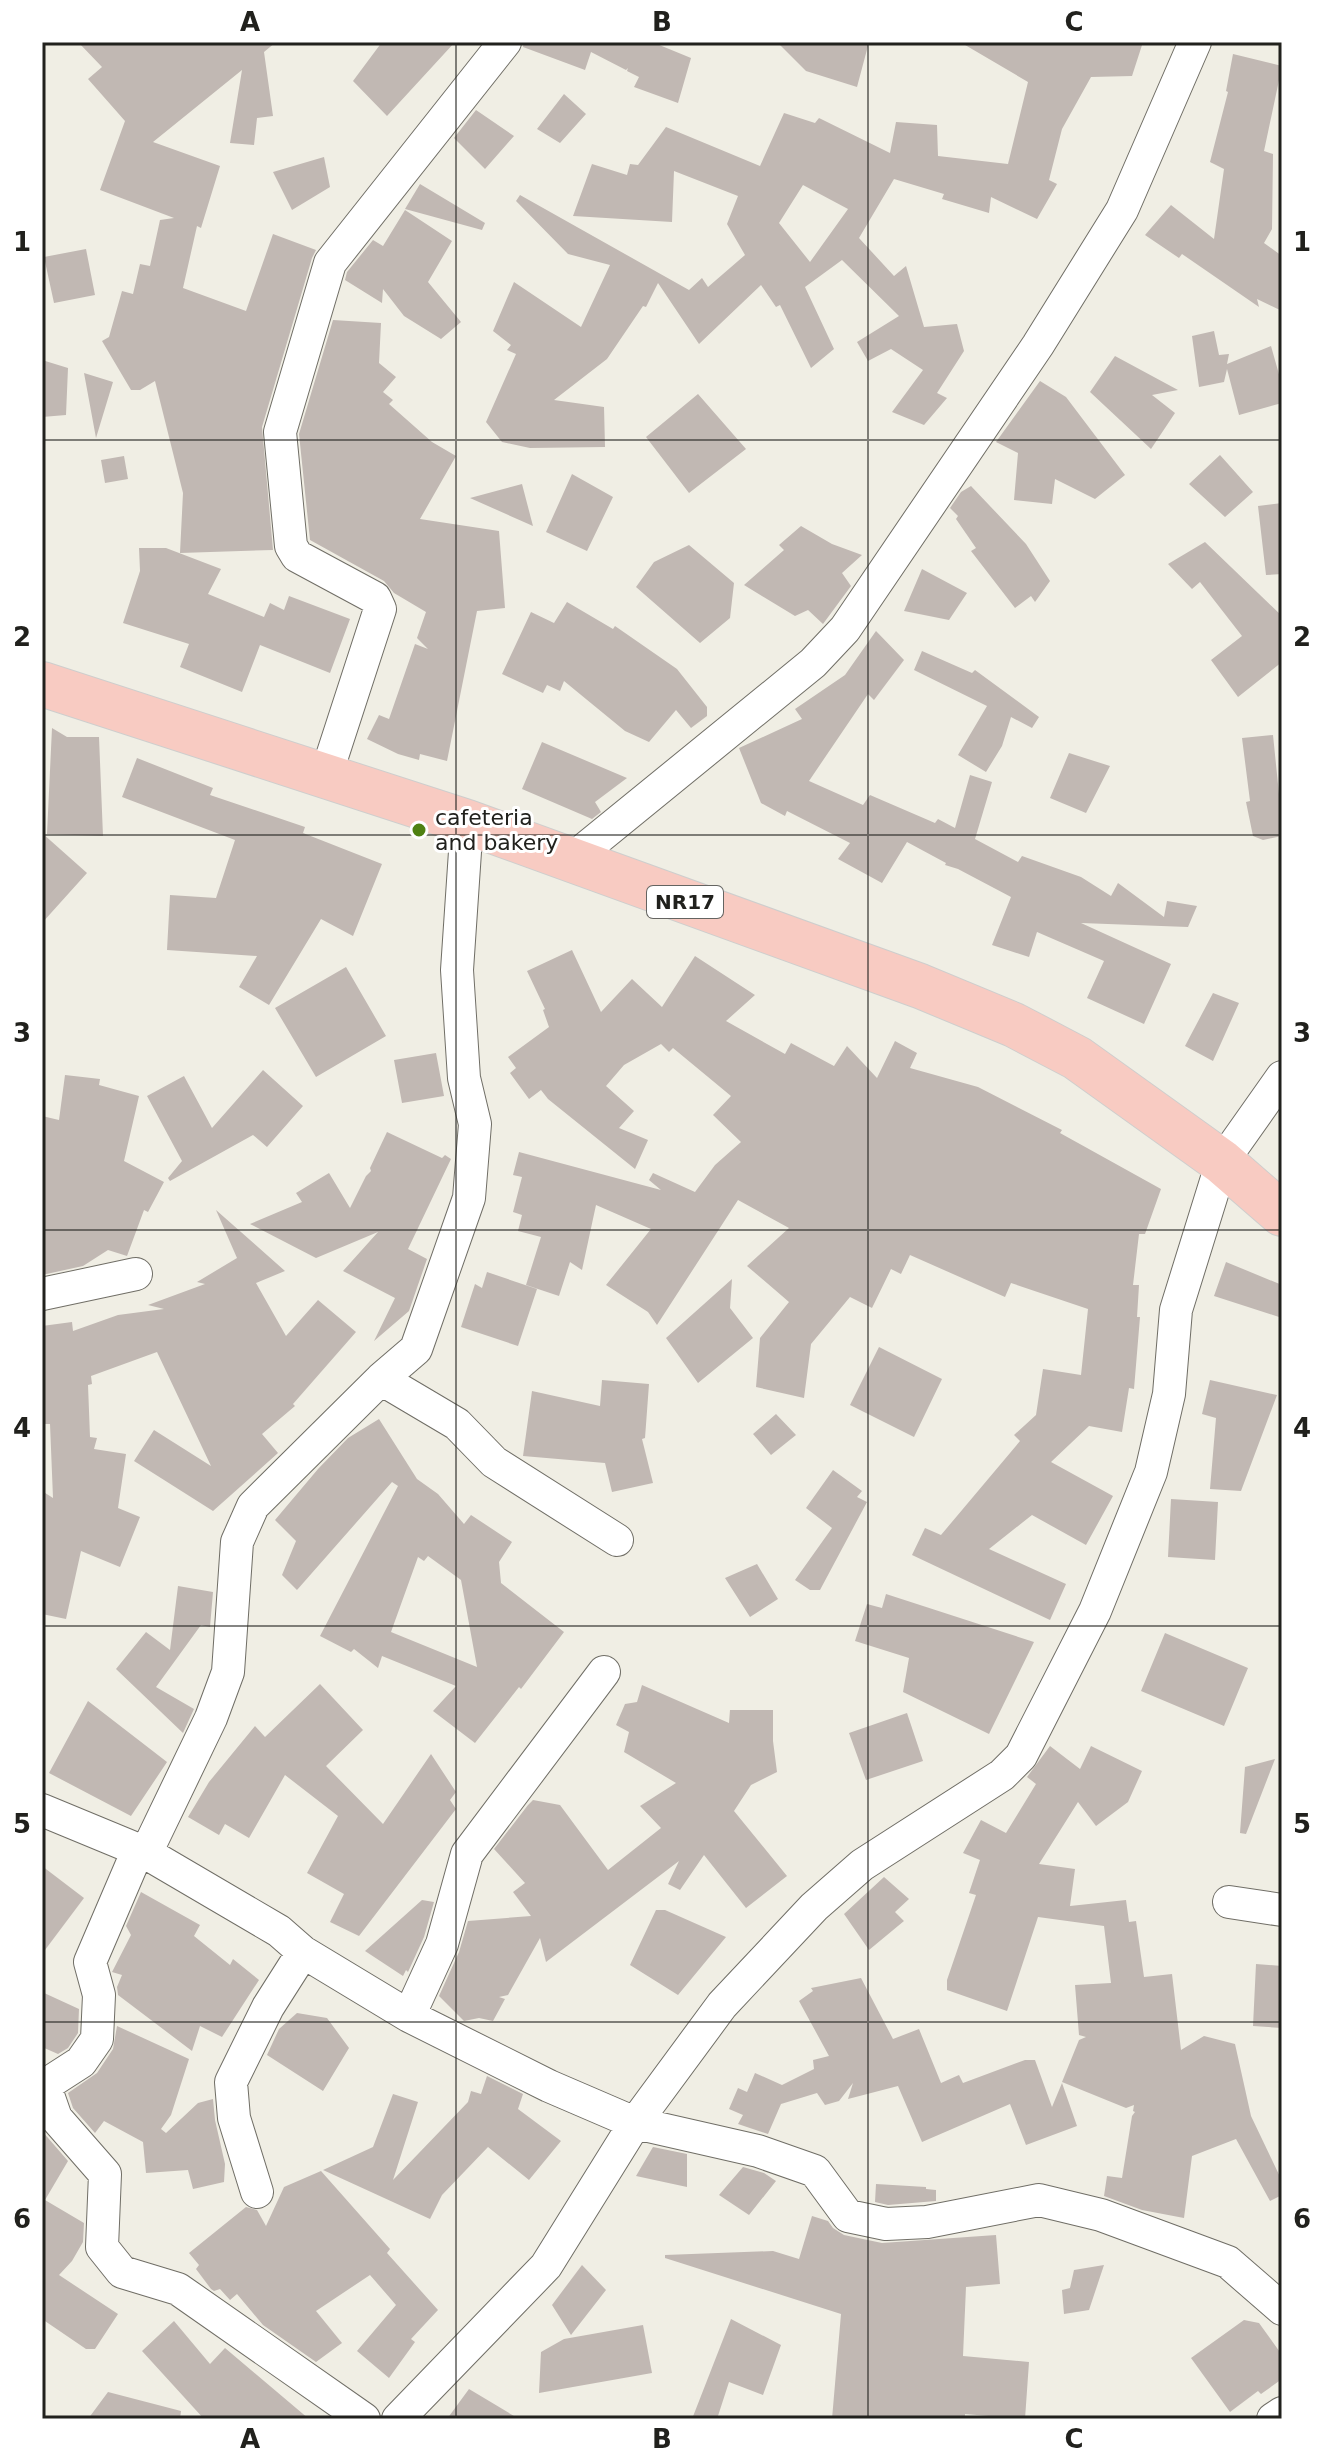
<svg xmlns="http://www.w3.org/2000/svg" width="1324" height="2461" viewBox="0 0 1324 2461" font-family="'DejaVu Sans',sans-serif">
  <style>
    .building { fill: #c1b8b3; fill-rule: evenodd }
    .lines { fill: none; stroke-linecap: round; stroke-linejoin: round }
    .street-casing { stroke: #706e66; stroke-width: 34 }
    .primary-casing { stroke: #cececd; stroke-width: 46 }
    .street { stroke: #fff; stroke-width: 32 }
    .primary { stroke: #f8cbc2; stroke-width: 44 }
    .grid { fill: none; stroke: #21211d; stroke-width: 2; stroke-opacity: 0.55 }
    .poi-dot { fill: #4f8112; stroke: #fff; stroke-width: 3 }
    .labels { text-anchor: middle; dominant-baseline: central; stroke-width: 6; stroke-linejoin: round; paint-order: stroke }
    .shield { fill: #fff; stroke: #646461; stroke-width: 2 }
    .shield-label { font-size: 20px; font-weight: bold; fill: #21211d }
    .poi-label { font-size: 22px; fill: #21211d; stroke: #fff; text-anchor: start }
    .neatline { fill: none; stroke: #21211d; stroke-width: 3 }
    .grid-label { font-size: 26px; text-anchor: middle; font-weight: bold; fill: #21211d }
  </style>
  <rect width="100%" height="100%" fill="#f0eee4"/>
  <path class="building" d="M78,42h198l-12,10 9,64 -16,2 -3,27 -24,-2 12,-73 -89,72 67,24 -19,62 -4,-2 -14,62 63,23 27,-77 43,16 -4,8 -50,169 11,123 -93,3 3,-60 -28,-112 -15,9h-9l-29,-49 7,-4 13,-46 11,3 7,-30 10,2 10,-46 14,-2 -74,-28 25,-69 -37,-42 14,-12z
    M382,42h73l-68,74 -34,-35z
    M524,42h128l39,16 -13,45 -44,-16 5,-10 -12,-6 1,-3 -2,2 -35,-18 -6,18 -62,-23z
    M777,42h92l-12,45 -51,-16z
    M960,42h183l-11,34 -41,1 -29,52 -13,51 8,4 -20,35 -46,-22 -2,16 -47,-14 2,-5 -50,-15 -35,59 35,38 12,-10 18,61 33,-3 7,27 -27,42 10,5 -23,27 -32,-13 31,-42 -32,-21 -23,12 -11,-19 42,-26 -57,-56 -37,27 29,62 -23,19 -31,-63 -4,2 -15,-22 -62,59 -41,-61 -12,24 -3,-1 -36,53 -53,41 50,7 1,40 -75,1 -28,-6 -16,-20 30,-68 -9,-4 4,-5 -18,-14 21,-49 67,45 29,-62 -42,-11 -52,-53 4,-6 169,95 13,-12 6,9 37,-32 -18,-31 11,-28 -64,-25 -2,51 -99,-6 19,-52 35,11 3,-11 8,1 28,-38 94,39 24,-53 31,10 4,-5 71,35 6,-31 41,3 1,31 70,8 20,-82zM803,185l45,24 -38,53 -31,-39z
    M1233,54l49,12 -18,85 9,3 -1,75 -8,14 18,13v55l-25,-12 2,8 -77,-53 -3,4 -34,-23 26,-30 43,34 10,-70 -14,-7 18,-70 -2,-1z
    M564,94l22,20 -26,29 -23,-14z
    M476,110l38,26 -29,33 -31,-31z
    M324,157l6,30 -38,23 -19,-38z
    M420,184l65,39 -3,7 -77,-21z
    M405,210l47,31 -24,41 33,40 -20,17 -37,-23 -21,-27 -1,14 -37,-23 2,-8 26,-32 10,6z
    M86,249l9,46 -41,8 -10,-46z
    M333,320l48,3 -2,40 17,14 -13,15 10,8 -4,4 43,38 24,14 -36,63 79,12 6,77 -28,3 -30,150 -27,-7 -1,6 -21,-6 -31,-15 12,-24 10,4 26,-75 13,5 -11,-11 9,-26 -32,-19 -10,-12 -74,-41 -11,-106z
    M1214,331l5,24 10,-1 -2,10 44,-18 11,39v18l-43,12 -12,-46 -3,13 -25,5 -7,-51z
    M1115,356l63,34 -26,5 23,18 -24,36 -61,-57z
    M42,360l26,8 -2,47 -24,2z
    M84,373l29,9 -17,56z
    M1040,381l26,16 59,78 -30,24 -40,-20 -3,25 -38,-4 4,-47 -22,-11z
    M698,394l48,55 -57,44 -43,-56z
    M1220,455l33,37 -28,25 -36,-33z
    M124,456l4,23 -23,4 -4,-23z
    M572,474l41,23 -26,54 -41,-19z
    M522,484l11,42 -63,-28z
    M971,486l55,58 24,37 -15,21 -4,-6 -16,12 -44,-57 5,-3 -20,-29 2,-3 -8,-8 11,-16z
    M1282,503v71l-16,1 -8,-69z
    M801,526l31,18 30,11 -20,18 9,13 -28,38 -15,-14 -13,6 -51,-31 40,-35 -5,-5z
    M1205,542l77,74v46l-44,35 -27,-37 31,-24 -42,-54 -8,7 -24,-25z
    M689,545l45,38 -4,35 -30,25 -64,-56 18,-25z
    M139,548h27l55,21 -13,25 56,23 6,-14 14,7 5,-14 61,23 -20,54 -70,-28 -18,47 -62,-25 9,-23 -66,-21 17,-52z
    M922,569l45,24 -18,27 -45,-9z
    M567,602l46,27 2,-3 62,43 30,38v9l-16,12 -15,-18 -27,32 -24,-11 -61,-50 -4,10 -13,-6 -4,8 -41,-19 29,-62 23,11z
    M876,631l28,29 -30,40 -6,-6 -59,87 54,24 7,-10 65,28 3,-4 17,9 15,-53 22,7 -17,57 43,23 4,-6 59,21 30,19 7,-13 46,34 3,-16 30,5 -9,21 -107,-4 90,41 -27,60 -57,-26 17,-37 -67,-29 -8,25 -37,-12 19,-48 -53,-28 -13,-4 1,-2 -39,-21 -25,41 -44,-24 12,-16 -63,-32 -2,5 -24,-13 -22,-55 63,-29 -7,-10 50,-34z
    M922,651l50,22 3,-3 64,47 -7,11 -21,-11 -9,29 -16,26 -28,-17 29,-49 -73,-36z
    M52,728l15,9h32l4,99 -56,-2z
    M1273,735l6,59 3,-1v43l-19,4 -10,-4 -7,-34 4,-1 -8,-63z
    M542,742l85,36 -32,24 6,10 -9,7 -70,-30z
    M1069,753l41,13 -24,47 -36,-15z
    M137,758l76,30 -3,7 95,32 -2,6 79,31 -29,72 -32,-17 -52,86 -30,-18 18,-31 -90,-6 3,-55 46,3 19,-58 -113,-43z
    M42,833l45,40 -45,50z
    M572,950l29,62 31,-33 30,28 33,-51 60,39 -29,26 59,33 6,-11 43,23 13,-20 30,32 18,-37 22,12 -7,15 68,19 84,43 -2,3 101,56 -16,45h-6l-6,51h6l-2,32h3l-6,72 -5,-1 -7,44 -33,-6 -38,36 62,34 -27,49 -54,-30 -43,34 77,35 -16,36 -138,-65 13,-27 16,7 79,-94 -6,-6 22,-20 7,-46 38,6 7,-66 -77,-26 -6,14 -95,-42 -9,19 -10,-5 -19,39 -22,-11 -39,47 -7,54 -48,-11 4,-49 29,-36 -42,-36 42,-38 -51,-28 -81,125 -9,-13 -42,-27 45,-56 -55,-24 -14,65 -12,-8 -11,34 -33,-11 15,-48 -23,-6 4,-16 -9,-3 9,-35 -9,-2 6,-23 142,38 -12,-10 4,-7 42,19 20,-27 26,-23 -28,-27 18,-19 -58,-48 -4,4 -8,-8 -37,21 -18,21 28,25 -15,17 29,12 -13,29 -87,-70 -7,-9 -12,9 -19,-26 6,-5 -8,-11 41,-30 -6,-17 2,-1 -18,-38z
    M346,967l40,69 -70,41 -41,-69z
    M1213,993l26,10 -26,58 -28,-15z
    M436,1053l8,43 -42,7 -8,-43z
    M263,1070l40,36 -36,41 -14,-12 -83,46 -2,-3 14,-17 -35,-65 37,-20 28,52z
    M65,1075l35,4 -1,6 40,11 -15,65 40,21 -16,30 -4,-2 -17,46 -19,-6 -25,16 -41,9v-159l17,4z
    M387,1132l55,26 3,-3 6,4 -43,90 19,10 -18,52 -35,30 21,-43 -52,-27 35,-39 -62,26 -66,-34 52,-22 -6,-9 33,-20 21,35 16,-32 5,-5 -1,-3z
    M216,1210l69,61 -29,12 30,53 32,-36 38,32 -63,72 2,2 -33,28 16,19 -65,58 -79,-50 20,-31 57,36 -54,-114 -66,24 1,8 -4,1 2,52 7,1 -3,11 32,5 -8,54 22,9 -20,50 -39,-16 -15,68 -24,-5v-123l11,7 -3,-74h-8v-98l30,-4 1,9 45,-16 46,-6 -16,-4 57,-21 -8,-2 40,-24z
    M1226,1262l56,23v33l-68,-22z
    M487,1272l50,17 -19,57 -57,-19 14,-43 7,4z
    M732,1279l-2,29 23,30 -55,45 -32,-45z
    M879,1347l63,32 -28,58 -64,-32z
    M602,1380l47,4 -4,54 -3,1 11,44 -41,9 -7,-29 -82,-7 9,-65 68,15z
    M1210,1380l67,15 -36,96 -31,-2 6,-71 -14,-4z
    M776,1414l20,21 -25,20 -18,-21z
    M379,1419l38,60 21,15 26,30 7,-9 41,27 -13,20 2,21 63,49 -43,57 -2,-2 -44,56 -42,-32 23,-25 -74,-30 -4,12 -24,-19 -3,3 -31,-16 78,-150 -6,-4 -95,108 -15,-15 14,-34 -21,-21 43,-51 30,-31zM428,1556l33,24 16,87 -86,-35 27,-75 6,4z
    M833,1470l29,21 -5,6 10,5 -47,88h-10l-15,-10 37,-52 -26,-20z
    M1171,1499l47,3 -3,58 -47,-3z
    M757,1564l21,35 -28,18 -25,-39z
    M178,1586l35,6 -3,35 -9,-2 -45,62 38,22 -11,24 -67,-64 30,-37 24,18z
    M886,1594l148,48 -45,92 -86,-42 6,-34 -54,-17 12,-37 15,4z
    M1165,1633l83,35 -24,58 -83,-35z
    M320,1684l43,46 -37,36 57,58 48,-70 25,38 -6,8 6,9 -97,127 -29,-14 14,-28 -37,-21 31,-57 -53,-41 -36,63 -24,-14 -6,11 -31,-18 21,-35 46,-56 10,11z
    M642,1685l87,38 1,-13h43v31l4,31 -26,13 -17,26 53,65 -41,32 -42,-53 -24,35 -12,-6 11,-23 -133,101 -6,-24 -32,57 -9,2 6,2 -12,22 -14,-3 -15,3 -25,-25 20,-44 9,-31 63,-5 -18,-24 12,-9 -31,-34 34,-44 5,-5 27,5 48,65 53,-42 -21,-22 36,-23 -52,-31 5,-20 -13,-7 9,-21 12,-2z
    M88,1701l79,61 -36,54 -82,-43z
    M907,1713l16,48 -57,19 -17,-47z
    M1050,1746l30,23 11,-23 51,25 -14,31 -32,24 -18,-24 -39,62 36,5 -5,37 56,-6 3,22 7,-1 8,56 28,-3 9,76 23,-14 31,8 16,72 31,65v14l-12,6 -34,-62 -44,17 -8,62 -42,-8 -38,-14 3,-20 15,2 10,-62 3,-4 -2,-1 1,-6 -8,3 -64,-26 17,-42 7,-3 -7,-2 -4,-50 36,-2 -7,-57 -66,-9 -31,94 -60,-21v-10l29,-85 -7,-2 11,-33 -17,-7 18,-33 25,13 30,-49 -9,-7z
    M1275,1759l-29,75 -6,-1 5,-66z
    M42,1866l42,32 -42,56z
    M884,1877l25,22 -14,13 9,9 -35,29 -25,-36z
    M141,1892l59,33 -6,11 36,29 3,-6 26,21 -37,57 -22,-11 -8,25 -74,-56 -1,-8 5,-12 -10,-3 19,-37 -5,-9z
    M422,1900l12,2 -10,35 -16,35 -2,-2 -3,6 -38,-25z
    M656,1910h9l61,27 -48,58 -48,-30z
    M1256,1964l26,2v62l-29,-2z
    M861,1978l32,61 26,-10 22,54 18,-8 4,8 62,-23h10l17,47 10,-24 15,43 -51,19 -16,-41 -88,38 -24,-56 -50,13 5,-16 -14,18 -14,4 -8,-12 -36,11 -13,30 -30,-10 5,-9 -14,-6 9,-21 9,4 8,-19 27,12 32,-16 -1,-9 16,-4 -30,-55 14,-10 -2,-3z
    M42,1992l37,17 -1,24 -10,15 -10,6 -16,-7z
    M297,2013l30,5 22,30 -26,43 -56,-36 12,-26z
    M117,2026l72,33 -18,56 -10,14 5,4 32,-30 15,-4 2,21 10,44 -1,18 -31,7 -5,-19 -42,3 -3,-31 -39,-21 -9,12 -22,-25 -5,-15 29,-20 16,-24z
    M487,2076l36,18 -5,15 43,32 -32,39 -41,-33 -46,48 -12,24 -107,-49 50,-23 20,-53 25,8 -25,78 75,-78 3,-11 10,3z
    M42,2131l26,30 -23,39 39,23 -1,19 -11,19 -13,14 59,39 -23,35h-9l-44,-30z
    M653,2147l34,7v33l-51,-11z
    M743,2167l21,6 12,8 -27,34 -30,-20z
    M321,2171l69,78 -3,4 51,57 -27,29 4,3 -26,36 -32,-27 39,-46 -26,-30 -54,36 26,32 -26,19 -53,-37 -26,-31 -7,6 -10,-11 -6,2 -3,-2 -15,-20 3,-4 -10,-12 57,-46 11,3 9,16 18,-39z
    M876,2184l50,3v2l10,1v11l-48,4 -13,-3z
    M812,2216l16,5 5,7 11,7 38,8 114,-8 4,49 -34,3 -3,69 66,6 -4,57 -60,-5v5h-133l9,-105 -176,-56v-3l108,-4 26,8z
    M582,2265l24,25 -35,45 -19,-30z
    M1104,2265l-15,45 -25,4 -2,-24 8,-2 4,-18z
    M731,2319l50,26 -18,50 -34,-13 -12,37h-25z
    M1244,2320l15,3 23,32v24l-21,15 -3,-3 -28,21 -39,-54z
    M174,2321l36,43 15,-16 84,71h-105l-62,-68z
    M643,2325l9,48 -113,20 2,-41 23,-13z
    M469,2389l50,30h-72z
    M108,2392l73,19 -1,8h-92z"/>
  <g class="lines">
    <g class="street-casing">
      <path id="street" d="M325,778l55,-169 -5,-11 -78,-42 -6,-10 -11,-114 50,-169 175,-221
        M570,861l243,-198 32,-34 193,-284 84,-135 73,-168
        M42,1294l94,-20
        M381,1379l76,45 37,38 123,78
        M42,1810l104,43 133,78 24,21 106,64 140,70 86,37 123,28 57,20 33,45 38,8 41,-2 112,-22 62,15 127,47 54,47
        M138,1850l-48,112 9,33 -2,44 -16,23 -31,20 -3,10 9,26 49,56 -3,73 20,25 56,17 186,130
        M146,1853l65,-135 17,-46 9,-130 16,-36 128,-127 35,-30 53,-151 6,-74 -11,-46 -7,-108 10,-148
        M1229,1902l53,8
        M409,2016l33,-72 25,-90 137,-182
        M257,2192l-23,-74 -3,-36 37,-75 35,-55
        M398,2419l148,-153 89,-143 87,-118 92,-98 48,-42 140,-90 19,-19 74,-145 56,-139 18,-78 7,-84 46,-148 60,-85
        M1273,2419l9,-6"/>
    </g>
    <g class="primary-casing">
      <path id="primary" d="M42,684l425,138 453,164 94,39 63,33 145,104 60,52"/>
    </g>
    <use href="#street" class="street"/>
    <use href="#primary" class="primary"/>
  </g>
  <path class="grid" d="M456,42v2377M868,42v2377M42,440h1240M42,835h1240M42,1230h1240M42,1626h1240M42,2022h1240"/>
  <circle class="poi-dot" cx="419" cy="830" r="8"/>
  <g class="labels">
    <rect class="shield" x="647" y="886" width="76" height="32" rx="6"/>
    <g class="shield-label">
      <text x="685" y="902">NR17</text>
    </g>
    <g class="poi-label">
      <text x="435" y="817">cafeteria<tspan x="435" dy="25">and bakery</tspan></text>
    </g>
  </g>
  <rect width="1324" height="2461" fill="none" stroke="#ffffff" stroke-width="88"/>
  <rect x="44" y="44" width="1236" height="2373" class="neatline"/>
  <g class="grid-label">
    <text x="250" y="31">A</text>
    <text x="662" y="31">B</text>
    <text x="1074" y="31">C</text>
    <text x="22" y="251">1</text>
    <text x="1302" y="251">1</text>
    <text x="22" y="646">2</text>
    <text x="1302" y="646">2</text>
    <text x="22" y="1042">3</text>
    <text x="1302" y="1042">3</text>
    <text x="22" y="1437">4</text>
    <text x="1302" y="1437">4</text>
    <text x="22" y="1833">5</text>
    <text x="1302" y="1833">5</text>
    <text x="22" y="2228">6</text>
    <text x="1302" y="2228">6</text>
    <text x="250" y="2448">A</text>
    <text x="662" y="2448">B</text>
    <text x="1074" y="2448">C</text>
  </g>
</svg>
